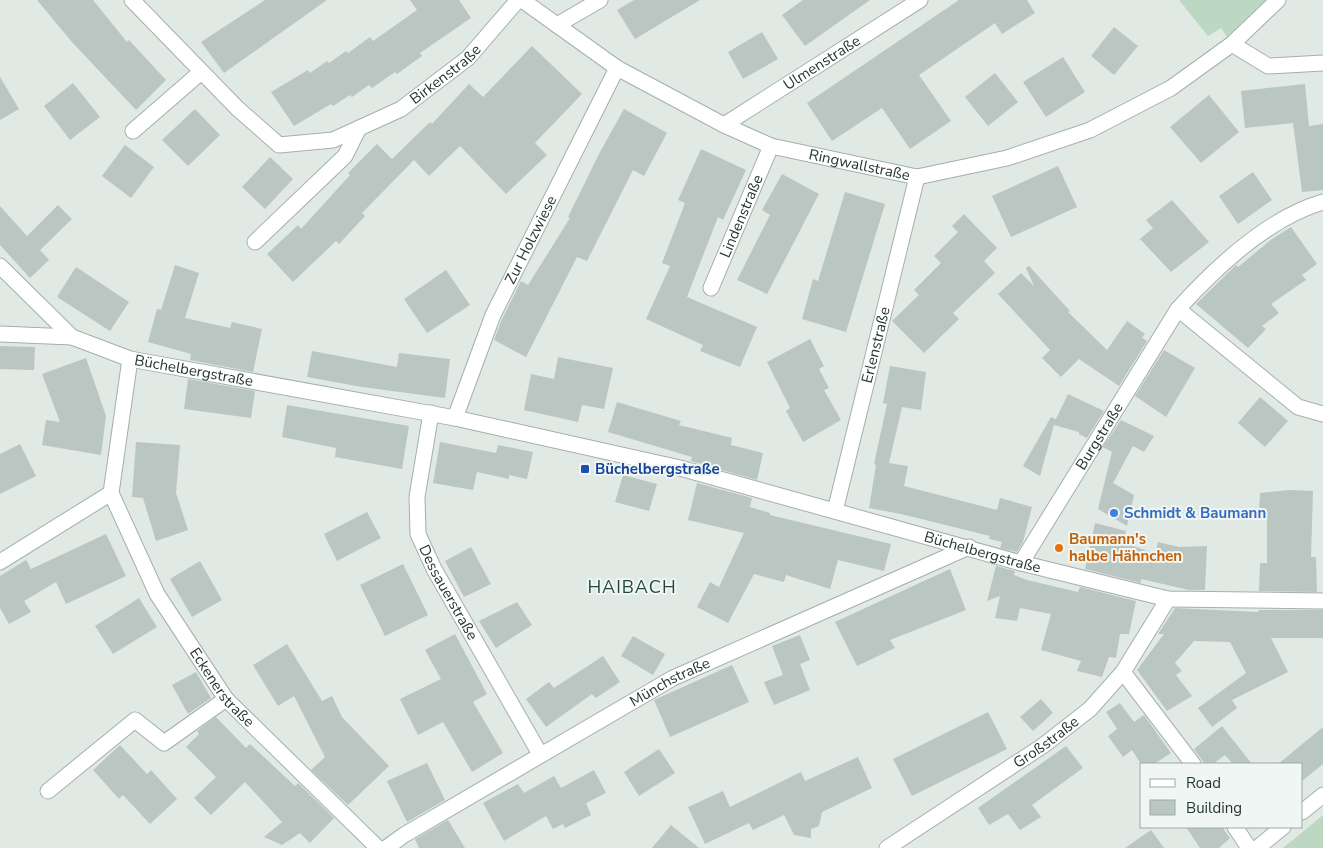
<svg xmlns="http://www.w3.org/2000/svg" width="1323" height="848" viewBox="0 0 1323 848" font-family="'Nunito Sans',sans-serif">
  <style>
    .green { fill: #bcd8c3 }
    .building { fill: #b9c6c1 }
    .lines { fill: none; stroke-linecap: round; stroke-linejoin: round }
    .minor-casing { stroke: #a4b0ab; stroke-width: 17 }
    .minor { stroke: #fff; stroke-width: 15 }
    .transit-dot { fill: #1a4fb4; stroke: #f0f6f3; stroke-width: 2 }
    .shop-dot { fill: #3f7fe0; stroke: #f0f6f3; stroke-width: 2 }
    .food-dot { fill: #e8710a; stroke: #f0f6f3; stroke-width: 2 }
    .labels { text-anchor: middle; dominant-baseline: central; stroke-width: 4; stroke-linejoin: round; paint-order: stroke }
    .street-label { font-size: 15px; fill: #233731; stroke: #f0f6f3 }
    .transit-label { font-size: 15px; font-weight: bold; fill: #164399; stroke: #f0f6f3; text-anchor: start }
    .shop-label { font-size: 15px; font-weight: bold; fill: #366cbe; stroke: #f0f6f3; text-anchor: start }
    .food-label { font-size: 15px; font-weight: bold; fill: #c56008; stroke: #f0f6f3; text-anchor: start }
    .quarter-label { font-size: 18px; letter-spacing: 1px; fill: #22473d; stroke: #f0f6f3 }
  </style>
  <rect width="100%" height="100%" fill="#e1e9e5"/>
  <path class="green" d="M1179,0h99l-46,44 -11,-16 -13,8z
    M1323,815v33h-40z"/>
  <path class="building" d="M37,0h56l34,42 2,-2 37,40 -30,30 -65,-69z
    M265,0h62l-103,73 -23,-31z
    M410,0h49l12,18 -51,35 2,3 -25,18 -2,-2 -23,16 -3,-3 -17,12 -2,-2 -17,11 -2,-2 -37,22 -23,-34 37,-22 2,3 17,-12 2,2 17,-12 2,2 22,-16 3,4 44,-31z
    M634,0h66l-65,39 -18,-29z
    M803,0h67l-65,46 -23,-31z
    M959,0h68l8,13 -33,21 -7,-11 -76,52 32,46 -41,28 -28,-41 -50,33 -25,-38z
    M1114,27l24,19 -24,29 -23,-19z
    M762,32l16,27 -35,20 -15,-27z
    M532,46l50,48 -47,49 12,12 -41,39 -46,-48 -31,30 -15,-16 -52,53 3,3 -26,28 -3,-3 -43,41 -26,-28 31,-29 3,4 49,-54 -2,-2 29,-29 15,15 38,-37 2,2 37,-40 14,13z
    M1063,57l22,35 -39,25 -23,-35z
    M995,73l23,29 -30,24 -23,-29z
    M0,77l19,32 -19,11z
    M73,83l27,34 -30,23 -26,-34z
    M1305,84l4,42 14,-2v66l-21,2 -9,-69 -48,5 -4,-37z
    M1209,95l30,37 -38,31 -31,-36z
    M195,109l25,26 -32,31 -26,-26z
    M624,109l43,24 -23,43 -11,-6 -46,91 -10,-4 -51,100 -32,-17 8,-21 19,-38 7,4 42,-67 -2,-1 32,-65z
    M125,145l29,22 -23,31 -29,-22z
    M701,149l45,21 -23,50 -5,-3 -31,80 70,30 -17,40 -40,-16 3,-6 -57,-26 24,-53 -8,-3 23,-60 -7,-3z
    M270,157l23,22 -28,30 -23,-22z
    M1058,166l19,41 -66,30 -19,-41z
    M1253,172l19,28 -34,24 -19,-28z
    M782,174l37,20 -52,100 -30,-14 33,-65 -8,-5z
    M845,192l40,12 -39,128 -44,-13 11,-40 5,2z
    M1172,200l37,42 -38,30 -31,-33 13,-11 -7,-8z
    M58,205l14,14 -32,31 9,10 -19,18 -30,-33v-39l27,30z
    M964,214l33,34 -13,13 11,12 -42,40 6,6 -35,34 -32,-32 27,-26 -5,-5 27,-27 -7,-7 24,-24 -6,-6z
    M1291,227l26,37 -15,11 4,5 -35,24 8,9 -17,13 4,3 -18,19 -52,-44 40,-39 2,2 34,-28z
    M175,265l24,8 -14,45 45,10 2,-6 30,7 -9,43 -63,-12 1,-6 -43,-12 9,-33 4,1z
    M1029,266l41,45 -2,1 39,38 20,-29 18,13 -3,4 5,3 -28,45 -40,-27 -18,18 -19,-19 8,-8 -52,-56 23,-21 13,13 -8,-18z
    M76,267l53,35 -19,29 -53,-34z
    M446,270l24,35 -43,28 -23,-34z
    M810,339l14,27 -5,3 10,19 -5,2 17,30 -38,22 -17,-31 4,-3 -23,-46z
    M0,346l35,1 -1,23 -34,-1z
    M1164,350l31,18 -29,49 -31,-21z
    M312,351l85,16 2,-14 51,6 -5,39 -83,-11 -55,-10z
    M558,357l55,11 -9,41 -22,-4 -4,17 -54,-12 7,-36 23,5z
    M86,358l20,58 -5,39 -59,-10 4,-25 14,2 -18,-48z
    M890,366l36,6 -5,38 -19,-3 -13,56 19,3 -4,20 93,24 3,-12 32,9 -9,35 -6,10 -17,-4 2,-6 -13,-3 1,-3 -89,-22 -32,-6 7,-43 -2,-1 13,-60 -4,-1z
    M188,379l67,12 -4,27 -67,-9z
    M1068,394l36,17 -17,27 -8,-4v-2l-25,-7 -14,51 -17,-10 28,-49 5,2z
    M1260,397l28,24 -23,26 -27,-24z
    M617,402l64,19 -2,4 53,13 -1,7 32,8 -6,27 -66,-19 1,-4 -84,-25z
    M287,405l122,21 -7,43 -67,-12 1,-9 -54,-11z
    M1121,420l33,16 -10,16 -11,-6 -20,37 21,12 -7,31 -29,-17 14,-57 -9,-5z
    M136,442l44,3 -4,48 12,37 -32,11 -13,-43 -11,-1z
    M440,442l56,11 2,-8 35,7 -6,27 -18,-4v4l-32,-7 -4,18 -40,-7z
    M20,444l16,32 -36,18v-40z
    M623,475l34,9 -8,27 -34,-9z
    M697,483l55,15 -2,9 20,6v2l121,29 -7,27 -46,-11 -8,29 -44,-14 -2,7 -30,-8 -26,49 -31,-16 13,-25 9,5 25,-54 -56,-13z
    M1289,490l24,1 -2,66h5l1,35 -58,-1 1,-28h7v-53h-8l1,-17z
    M367,512l14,26 -44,23 -13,-27z
    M1095,523l31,8 -3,11 32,12 3,-12 21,5 28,-1 -2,44h-16l-48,-11v4l-56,-14z
    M106,534l20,42 -60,28 -10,-22 -32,19 7,11 -22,12 -9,-16v-32l26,-16 5,9z
    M471,547l20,37 -27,13 -19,-36z
    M200,561l22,39 -30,17 -22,-38z
    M403,564l25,51 -43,21 -25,-51z
    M996,566l19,5 -1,4 13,5 51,12 2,-5 56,14 -7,33h-9l-4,24 -7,-1 -7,20 -25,-6 4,-10 -40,-11 10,-36 -31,-6 -3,13 -22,-3 5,-22 -13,5z
    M950,569l16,41 -76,30 5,8 -38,18 -22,-44z
    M139,598l18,29 -44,27 -18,-28z
    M517,602l15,23 -36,23 -17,-27z
    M1175,608l83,4 1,-2h64v28h-52l17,34 -56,28 5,8 -25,19 -14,-19 48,-35 -16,-31 -36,-1 -19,22 7,8 -6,4 16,21 -25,15 -30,-41 27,-36h-6z
    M455,634l32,60 -14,8 30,51 -31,19 -29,-50 -25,13 -18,-36 41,-20 -16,-29z
    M800,635l10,25 -10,4 10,26 -36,15 -10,-23 19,-7 -11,-29z
    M633,636l32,18 -12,21 -32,-19z
    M287,644l35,57 10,-5 10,21 47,49 -41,39 -37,-35 14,-13 -31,-61 -16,10 -25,-41z
    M603,656l17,26 -24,16 -4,-4 -46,33 -20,-28 23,-17 5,6z
    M732,665l17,37 -79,35 -16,-37z
    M196,672l15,26 -23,16 -16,-29z
    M1041,699l12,14 -20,18 -13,-14z
    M1120,703l14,19 10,-7 27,38 -17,11h-13l-9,-14 -9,7 -15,-21 9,-7 -11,-17z
    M988,712l19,37 -95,47 -19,-37z
    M216,717l30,31 4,-4 45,42 3,-3 36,35 -24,25 -10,-10 -18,12 -18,-8 18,-15 -37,-40 -34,33 -17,-17 22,-21 -30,-30 13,-13 -2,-3z
    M1222,726l30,38h-19l-8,-9 -12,9h-8l-6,-8 -5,-7z
    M1323,727v37l-21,17v-17h-24z
    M120,745l27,29 4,-4 26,29 -27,25 -27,-29 -4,4 -26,-29z
    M1066,746l17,22 -51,37 9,12 -21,13 -12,-16 -19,11 -11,-17z
    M659,749l16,24 -36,23 -15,-24z
    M858,757l14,31 -50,24 -3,14 -8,3v9l-17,-3 -10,-20 -31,15 -4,-7 -44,21 -17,-37 35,-16 7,16 71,-35 4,9z
    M427,763l18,37 -38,22 -20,-41z
    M594,770l12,23 -20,10 5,12 -26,13 -2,-4 -10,5 -7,-13 -42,25 -21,-38 35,-19 6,9 30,-17 7,12z
    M448,820l17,28h-46l-4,-9z
    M671,825l28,23h-47z
    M1186,827h36l8,11 -11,10h-19z
    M1151,830l13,18h-39z"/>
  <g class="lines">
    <g class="minor-casing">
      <g id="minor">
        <path id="s1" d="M132,0l105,108 42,37 54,-5 68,-31 67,-51 50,-58"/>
        <path id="s2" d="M522,0l95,68 107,57 47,21 146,31 90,-19 83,-28 81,-42 61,-44 46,-44"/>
        <path d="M557,25l43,-25"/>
        <path d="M1232,44l36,22 55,-3"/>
        <path id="s3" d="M724,125l196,-125"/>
        <path d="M133,131l68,-59"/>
        <path d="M255,242l90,-86 14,-28"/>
        <path id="s4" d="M0,266l72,71 58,22 325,59 225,50 341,95 147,36 155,2"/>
        <path id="s5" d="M711,288l60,-142"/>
        <path d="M1178,309l120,98 25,7"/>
        <path d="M0,334l72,3"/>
        <path id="s6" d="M431,413l-14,84 1,37 16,35 106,185"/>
        <path id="s7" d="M455,418l38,-103 124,-247"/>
        <path id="s8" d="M111,493l46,101 69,105 152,149"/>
        <path id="s9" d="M835,511l82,-334"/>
        <path d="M0,562l111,-69 19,-134"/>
        <path id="s10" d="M1021,563l157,-254c38,-42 90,-91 145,-107"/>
        <path d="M1123,672l70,92"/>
        <path d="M48,791l87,-71 29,23 62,-44"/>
        <path d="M1302,812l21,-17"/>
        <path d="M1235,827l14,21"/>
        <path id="s11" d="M386,848l18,-13 269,-157 296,-131"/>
        <path id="s12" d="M887,848l157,-103 46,-36 33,-37 45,-73"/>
        <path d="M1257,848l26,-21"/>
      </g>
    </g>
    <use href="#minor" class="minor"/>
  </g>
  <rect class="transit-dot" x="580" y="464" width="10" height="10" rx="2.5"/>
  <circle class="shop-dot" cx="1114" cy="513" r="5"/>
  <circle class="food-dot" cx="1059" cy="548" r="5"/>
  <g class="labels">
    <g class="street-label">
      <text stroke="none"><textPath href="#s3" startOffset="116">Ulmenstraße</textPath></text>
      <text stroke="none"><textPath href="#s1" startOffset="392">Birkenstraße</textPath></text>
      <text stroke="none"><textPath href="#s2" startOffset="380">Ringwallstraße</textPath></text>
      <text stroke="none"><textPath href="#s5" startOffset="78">Lindenstraße</textPath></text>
      <text stroke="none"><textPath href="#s7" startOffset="194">Zur Holzwiese</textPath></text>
      <text stroke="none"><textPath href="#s9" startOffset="171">Erlenstraße</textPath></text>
      <text stroke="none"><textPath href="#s4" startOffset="228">Büchelbergstraße</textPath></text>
      <text stroke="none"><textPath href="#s10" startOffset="149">Burgstraße</textPath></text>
      <text stroke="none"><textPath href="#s4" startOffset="1038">Büchelbergstraße</textPath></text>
      <text stroke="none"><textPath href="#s6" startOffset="188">Dessauerstraße</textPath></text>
      <text stroke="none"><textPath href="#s11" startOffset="329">Münchstraße</textPath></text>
      <text stroke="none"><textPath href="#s8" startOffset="225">Eckenerstraße</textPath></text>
      <text stroke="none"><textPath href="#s12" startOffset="191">Großstraße</textPath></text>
    </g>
    <g class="transit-label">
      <text x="595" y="469">Büchelbergstraße</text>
    </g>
    <g class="shop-label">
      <text x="1124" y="513">Schmidt &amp; Baumann</text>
    </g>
    <g class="food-label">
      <text x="1069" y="539">Baumann's<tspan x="1069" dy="17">halbe Hähnchen</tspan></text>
    </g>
    <g class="quarter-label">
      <text x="632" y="587">HAIBACH</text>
    </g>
  </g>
  <rect x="1140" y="763" width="162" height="65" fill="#f0f6f3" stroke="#9eaaa5"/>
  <rect x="1150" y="779" width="25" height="8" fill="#ffffff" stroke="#9eaaa5"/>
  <text x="1186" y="788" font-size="15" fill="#233731">Road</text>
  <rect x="1150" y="800" width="25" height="15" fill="#b9c6c1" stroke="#9eaaa5"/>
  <text x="1186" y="813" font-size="15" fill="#233731">Building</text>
</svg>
